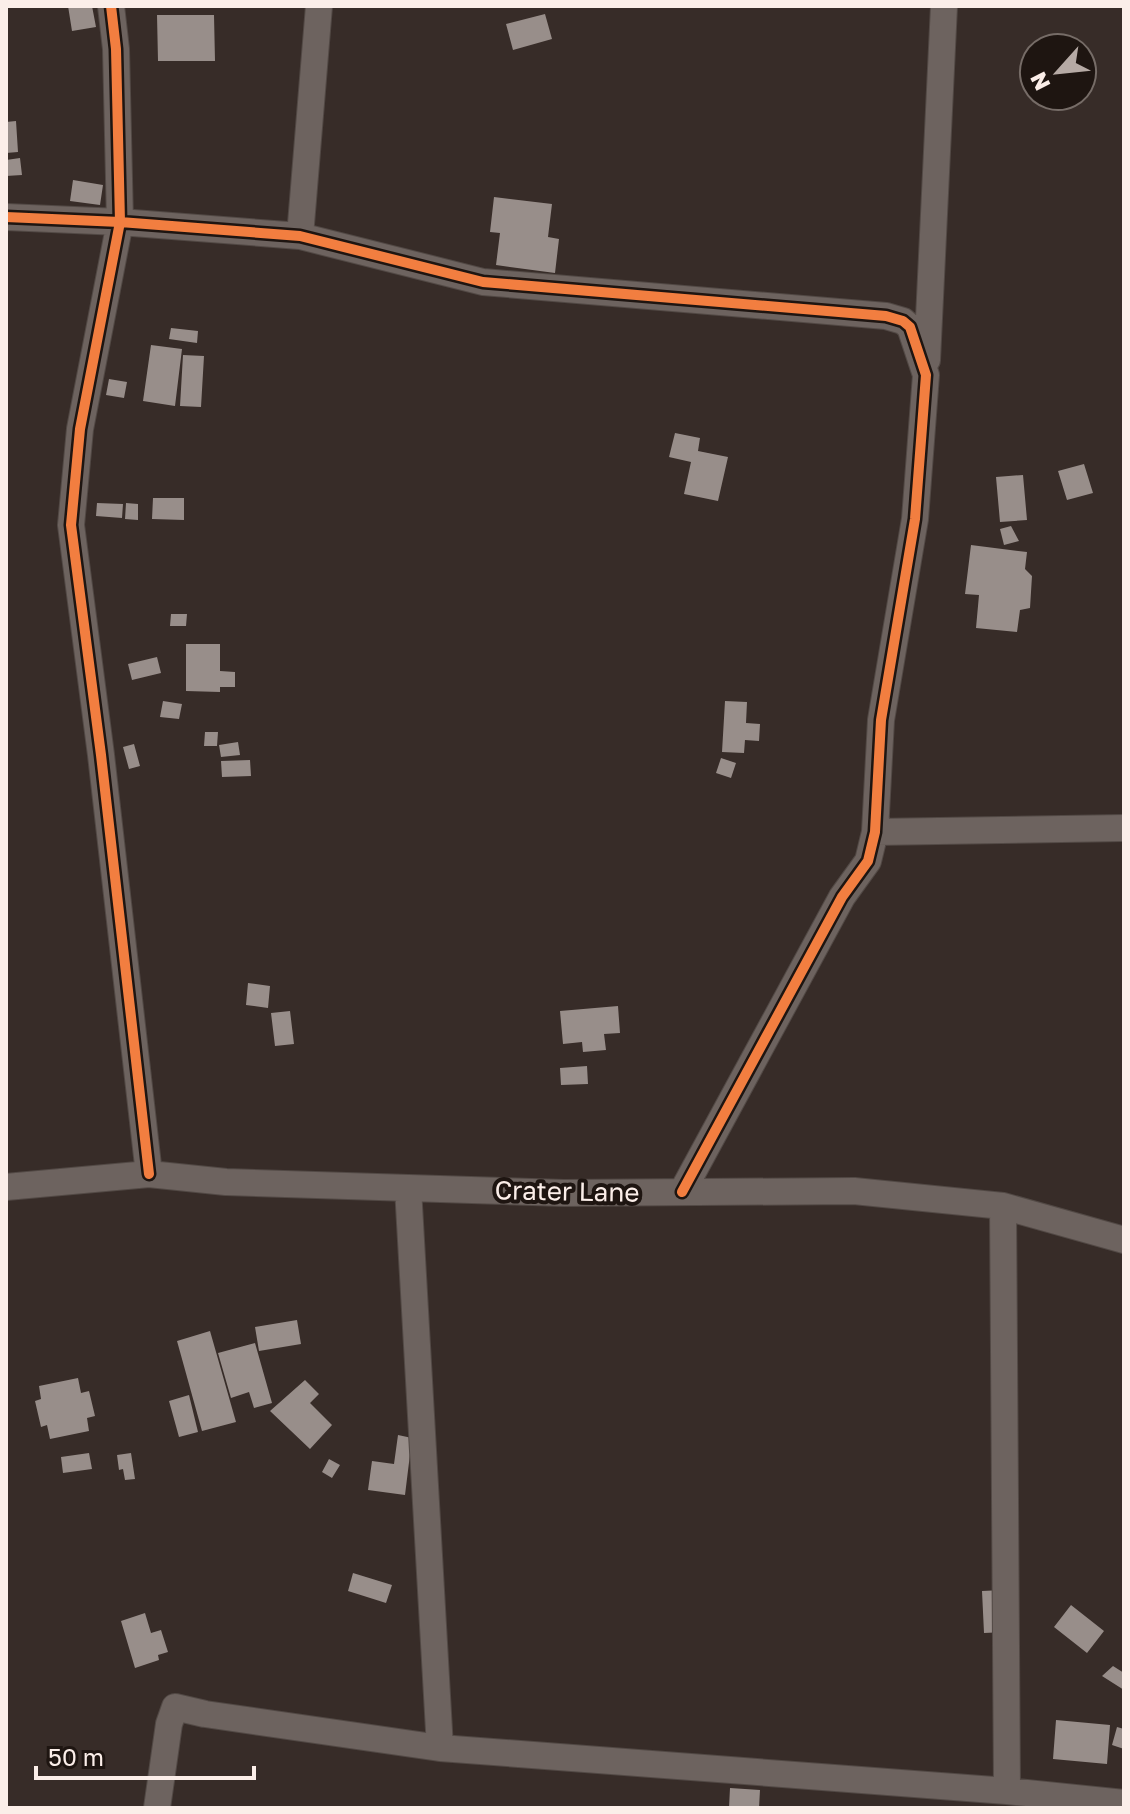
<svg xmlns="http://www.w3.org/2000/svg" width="1130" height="1814" viewBox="0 0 1130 1814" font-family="'Golos Text',sans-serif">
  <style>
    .building { fill: #988e8a }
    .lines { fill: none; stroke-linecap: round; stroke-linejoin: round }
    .minor-casing { stroke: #524945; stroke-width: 28 }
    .minor { stroke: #6d635f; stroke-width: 26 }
    .cycleway-casing { stroke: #1e1511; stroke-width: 15 }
    .cycleway { stroke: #f27e40; stroke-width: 10 }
    .labels { text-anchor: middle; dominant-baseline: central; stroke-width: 8; stroke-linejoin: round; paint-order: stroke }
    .street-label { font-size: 26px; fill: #fbeee9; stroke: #1e1511 }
  </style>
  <rect width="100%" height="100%" fill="#372c28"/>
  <path class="building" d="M68,6h24l4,21 -24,4z
    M545,14l7,25 -39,11 -7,-26z
    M157,15h57l1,46h-57z
    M16,121l2,31 -12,1v-31z
    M20,158l2,17 -16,1v-16z
    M73,180l30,5 -3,20 -30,-4z
    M494,197l58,7 -4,33 11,2 -4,34 -59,-8 4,-32 -10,-1z
    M171,328l27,3 -1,12 -28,-4z
    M151,345l31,4 -7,57 -32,-5z
    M183,355l21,1 -3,51 -21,-1z
    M109,379l18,3 -3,16 -18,-3z
    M675,433l25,5 -2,13 30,6 -10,44 -34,-7 7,-32 -22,-5z
    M1084,464l9,29 -26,7 -9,-29z
    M1023,475l4,45 -27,2 -4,-45z
    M153,498h31v22l-32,-1z
    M97,503l26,1 -1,14 -26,-2z
    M126,503l12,1v16l-13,-1z
    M1011,526l8,15 -15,4 -4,-16z
    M971,545l56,7 -2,17 7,7 -2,32 -10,2 -3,22 -41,-4 3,-33 -14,-1z
    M171,614h16l-1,12h-16z
    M186,644h34v27l15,1v15h-15v5l-34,-1z
    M157,657l4,16 -29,7 -4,-16z
    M163,701l19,3 -3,15 -19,-2z
    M725,701l22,1 -1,21 14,1 -1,17 -14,-1 -1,13 -22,-1z
    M205,732h13l-1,14h-13z
    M238,742l2,13 -19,2 -2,-12z
    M134,744l6,22 -11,3 -6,-22z
    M721,758l15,5 -5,15 -15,-5z
    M250,760l1,16 -29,1 -1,-16z
    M248,983l22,3 -2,22 -22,-3z
    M618,1006l2,27 -16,1 2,16 -23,2 -1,-10 -19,2 -3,-33z
    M290,1011l4,33 -19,2 -4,-33z
    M587,1066l1,18 -27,1 -1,-17z
    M297,1320l4,24 -42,7 -4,-24z
    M210,1331l26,91 -34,9 -25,-90z
    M255,1343l17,60 -18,5 -5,-16 -18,6 -13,-45z
    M78,1378l3,15 8,-2 6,25 -8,2 2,13 -39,8 -3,-14 -6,2 -6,-26 6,-2 -2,-13z
    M305,1380l14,14 -9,9 22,22 -22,24 -40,-38z
    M189,1395l9,37 -19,5 -10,-36z
    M398,1435l14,3 -7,57 -37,-5 4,-29 22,3z
    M89,1453l3,16 -29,4 -2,-16z
    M131,1453l4,26 -10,1 -2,-11 -4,1 -2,-15z
    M329,1459l11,6 -8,13 -10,-6z
    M353,1573l39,12 -6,18 -38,-12z
    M1003,1590l2,42 -21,1 -2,-42z
    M1071,1605l33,26 -17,22 -33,-26z
    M145,1613l6,20 10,-3 7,22 -10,3 1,5 -24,8 -14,-47z
    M1113,1666l11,7v17l-22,-14z
    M1056,1720l54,5 -3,39 -54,-5z
    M1117,1727l7,2v20l-12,-4z
    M730,1788l30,2 -1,18h-30z"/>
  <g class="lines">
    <g class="minor-casing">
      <path id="minor" d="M111,6l5,43 4,173 -40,207 -9,96 30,230 48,419
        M6,217l114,5 180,14 183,46 403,34 17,5 7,6 16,48 -11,144 -34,201 -6,112 -7,29 -26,36 -160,295
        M300,236l19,-230
        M927,360l17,-354
        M875,832l249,-4
        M6,1187l143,-13 77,8 338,11 290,-2 149,15 121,34
        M408,1188l32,560
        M1003,1206l4,585
        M157,1808l12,-84 6,-17 30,7 235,34 567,43 117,12"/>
    </g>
    <use href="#minor" class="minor"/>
    <g class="cycleway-casing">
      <path id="cycleway" d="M111,6l5,43 4,173 -40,207 -9,96 30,230 48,419
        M6,217l114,5 180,14 183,46 403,34 17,5 7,6 16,48 -11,144 -34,201 -6,112 -7,29 -26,36 -160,295"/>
    </g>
    <use href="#cycleway" class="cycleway"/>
  </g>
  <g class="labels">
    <g class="street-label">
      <text transform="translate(567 1191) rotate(1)">Crater Lane</text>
    </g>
  </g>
  <rect width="1130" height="1814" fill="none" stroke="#fbeee9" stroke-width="16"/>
  <g transform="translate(1058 72) rotate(243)"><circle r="38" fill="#1e1511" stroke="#766c67" stroke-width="2"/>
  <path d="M0-6L14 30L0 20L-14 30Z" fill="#b6aaa5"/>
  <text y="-12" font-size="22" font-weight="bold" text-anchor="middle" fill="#fbeee9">N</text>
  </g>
  <path d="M36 1766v12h218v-12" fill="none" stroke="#fbeee9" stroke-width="4"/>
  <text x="48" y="1766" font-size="24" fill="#fbeee9" stroke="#1e1511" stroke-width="6" paint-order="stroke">50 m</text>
</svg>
